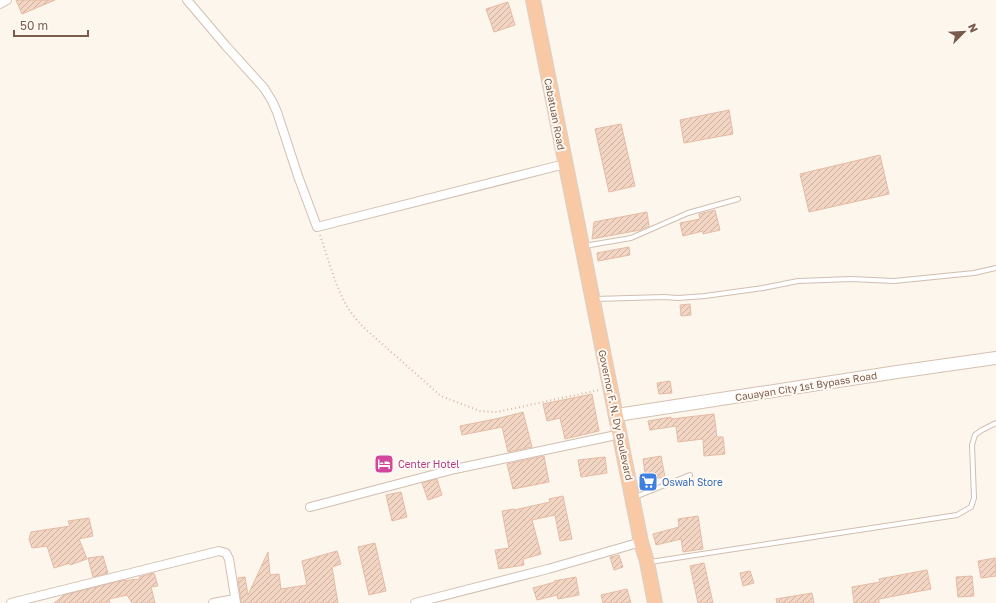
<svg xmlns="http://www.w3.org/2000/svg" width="996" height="603" viewBox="0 0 996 603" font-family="'Golos Text',sans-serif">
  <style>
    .building { fill: url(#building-hatch); stroke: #e6bba3 }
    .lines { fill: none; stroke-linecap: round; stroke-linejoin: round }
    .service-casing { stroke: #d1beb0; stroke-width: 6 }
    .minor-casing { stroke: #d1beb0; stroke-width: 10 }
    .secondary-casing { stroke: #d6c0b0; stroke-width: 14 }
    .trunk-casing { stroke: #dad1cd; stroke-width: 16 }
    .path { stroke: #d9b8a5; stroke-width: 2; stroke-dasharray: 1 3; stroke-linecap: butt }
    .service { stroke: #fff; stroke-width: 4 }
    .minor { stroke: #fff; stroke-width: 8 }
    .secondary { stroke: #fff; stroke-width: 12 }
    .trunk { stroke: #f9c8a4; stroke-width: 14 }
    .labels { text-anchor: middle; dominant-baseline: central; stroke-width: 4; stroke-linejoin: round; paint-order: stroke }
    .street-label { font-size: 10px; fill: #7a5c4d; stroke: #fffaf3 }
    .hotel-label { font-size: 10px; fill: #b23c85; stroke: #fffaf3; text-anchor: start }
    .shop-label { font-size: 10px; fill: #366cbe; stroke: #fffaf3; text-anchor: start }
  </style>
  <defs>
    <pattern id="building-hatch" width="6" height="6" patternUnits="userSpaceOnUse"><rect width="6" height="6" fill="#f3d5c3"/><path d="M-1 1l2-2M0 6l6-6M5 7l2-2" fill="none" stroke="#cab0a1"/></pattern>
  </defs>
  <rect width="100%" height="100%" fill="#fdf6ec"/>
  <path class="building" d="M16,0h39l-33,14z
    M508,2l7,23 -21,7 -8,-23z
    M729,110l4,24 -49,9 -4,-23z
    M621,124l14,62 -26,6 -14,-63z
    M880,155l9,39 -80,18 -9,-38z
    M715,210l5,20 -17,4v-3l-20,5 -3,-13 20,-4 -1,-5z
    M647,212l2,14 -9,4 -48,9 2,-17z
    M629,247l1,8 -32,6 -1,-8z
    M690,304l1,11 -10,1 -1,-11z
    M670,381l2,12 -13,1 -2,-11z
    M592,394l7,37 -34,8 -5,-21 -13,3 -4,-17z
    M523,412l9,35 -24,5 -6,-25 -40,8 -2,-9 40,-8z
    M714,414l3,23h6l2,17 -21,2 -1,-17 -25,3 -2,-16 -26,4 -2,-9 23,-4v2z
    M544,456l5,26 -36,7 -6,-25z
    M661,456l4,21 -19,3 -3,-21z
    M605,457l2,16 -26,4 -3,-17z
    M437,479l5,16 -14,5 -6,-17z
    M401,492l6,25 -15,4 -6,-26z
    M563,496l9,43 -12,2 -5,-26 -23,5 9,34 -18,5 1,6 -25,4 -4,-19 14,-2 -7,-37 12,-2v1l36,-8 -1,-3z
    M698,516l5,33 -20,3 -2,-13 -25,6 -3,-11 26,-7 -1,-8z
    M89,518l4,18 -14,3 8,20 -17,6v-2l-16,5 -7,-22 -15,2 -3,-9 2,-7 39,-6 -2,-5z
    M375,543l11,48 -17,4 -11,-48z
    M337,551l4,13 -9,3 6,36h-97l-3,-25 7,-1 3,18 20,-43 2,23 9,-1 2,15 26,-4 -5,-24z
    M619,555l4,12 -9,3 -4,-13z
    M103,556l5,17 -15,4 -5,-19z
    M995,558l1,18 -15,2 -3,-17z
    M704,563l9,40h-15l-8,-37z
    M927,570l4,19 -52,10v4h-25l-2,-16 28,-5 -1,-3z
    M750,571l4,12 -11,3 -3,-13z
    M154,573l4,13 -7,1 4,16h-23l-5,-8 -18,4 1,4h-56l10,-8 56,-14 20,-2 -1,-2z
    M972,576l2,20 -16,1 -2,-20z
    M576,577l3,18 -21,4 -1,-4 -20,5 -4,-12 22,-6 -1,-1z
    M627,589l4,14h-28l-2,-8z
    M812,593l2,10h-37l-1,-4z"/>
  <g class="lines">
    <g class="service-casing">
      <path id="service" d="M584,246l47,-8 57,-25 50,-14
        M595,299l69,-2 14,1 27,-2 58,-8 35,-7 53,-2 43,2 80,-8 22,-5
        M635,497l55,-22
        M650,562l307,-47 14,-8 3,-9 -2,-53 3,-10 7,-5 14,-7"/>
    </g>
    <g class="minor-casing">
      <path id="minor" d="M187,0l39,46 38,42 8,13 5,11 21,64 19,51 248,-63
        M0,4l7,-4
        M310,507l145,-38 166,-35
        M11,603l208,-52 7,2 3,6 7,44
        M213,603l22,-4
        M415,603l133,-34 93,-27"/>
    </g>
    <g class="secondary-casing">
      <path id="secondary" d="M617,415l280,-43 99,-14"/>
    </g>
    <g class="trunk-casing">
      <path id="trunk" d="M533,0l108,542 6,20 8,41"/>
    </g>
    <path class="path" d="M320,235c8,23 14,47 25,68 4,8 11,16 17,23l79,70 39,15 17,1 102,-22"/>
    <use href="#service" class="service"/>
    <use href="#minor" class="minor"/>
    <use href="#secondary" class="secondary"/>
    <use href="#trunk" class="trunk"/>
  </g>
  <defs>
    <g id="hotel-square" transform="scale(1)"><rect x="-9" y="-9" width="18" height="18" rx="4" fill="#d1479c" stroke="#fffaf3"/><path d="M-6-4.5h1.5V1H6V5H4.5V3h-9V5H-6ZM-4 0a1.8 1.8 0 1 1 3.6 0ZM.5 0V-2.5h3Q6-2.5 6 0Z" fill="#fff"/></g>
    <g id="supermarket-square" transform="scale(1)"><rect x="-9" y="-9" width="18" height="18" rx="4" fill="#3f7fe0" stroke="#fffaf3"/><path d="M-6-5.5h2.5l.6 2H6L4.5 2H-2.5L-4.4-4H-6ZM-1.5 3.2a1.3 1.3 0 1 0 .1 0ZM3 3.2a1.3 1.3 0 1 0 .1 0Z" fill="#fff"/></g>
  </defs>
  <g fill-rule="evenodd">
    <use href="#hotel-square" x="384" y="464"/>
    <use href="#supermarket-square" x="648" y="482"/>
  </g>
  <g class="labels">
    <g class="street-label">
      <text transform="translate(555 114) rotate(79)">Cabatuan Road</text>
      <text transform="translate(806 386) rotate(-9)">Cauayan City 1st Bypass Road</text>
      <text transform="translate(616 415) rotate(78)">Governor F. N. Dy Boulevard</text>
    </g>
    <g class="hotel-label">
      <text x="398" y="464">Center Hotel</text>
    </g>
    <g class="shop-label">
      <text x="662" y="482">Oswah Store</text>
    </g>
  </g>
  <g transform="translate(964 32) rotate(66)" stroke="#fffaf3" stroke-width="3" paint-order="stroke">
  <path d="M0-3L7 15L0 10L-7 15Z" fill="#7a5c4d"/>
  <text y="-6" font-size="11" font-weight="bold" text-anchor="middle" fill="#7a5c4d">N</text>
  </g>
  <path d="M14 30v6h74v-6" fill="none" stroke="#7a5c4d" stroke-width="2"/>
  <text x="20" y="30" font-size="12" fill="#7a5c4d" stroke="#fffaf3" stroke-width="3" paint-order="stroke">50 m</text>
</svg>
